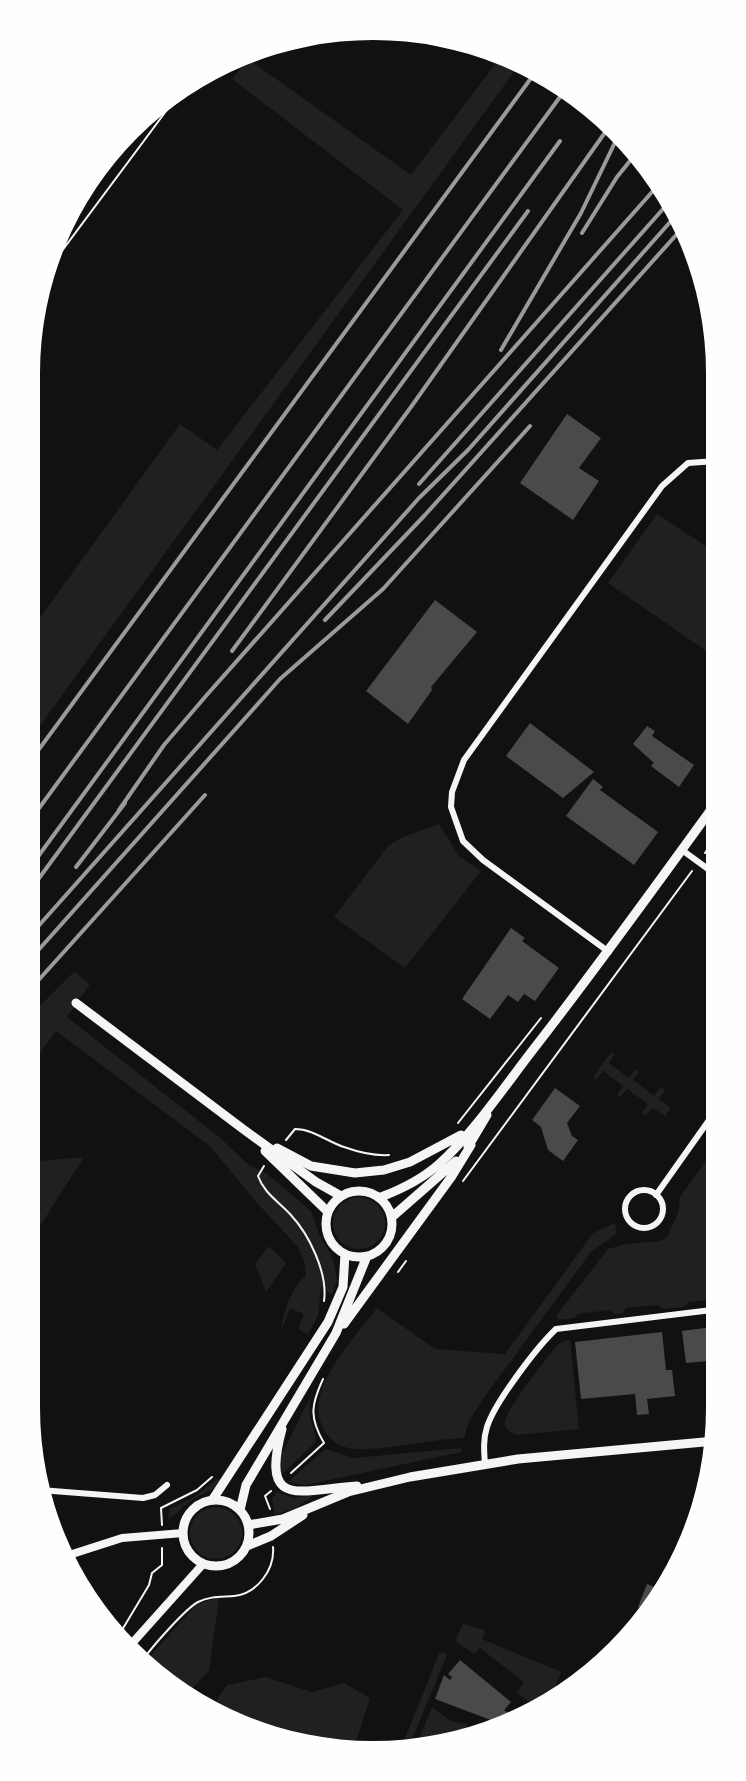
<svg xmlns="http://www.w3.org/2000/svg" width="746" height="1781" viewBox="0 0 746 1781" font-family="'Nunito Sans',sans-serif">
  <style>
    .green { fill: #202020 }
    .building { fill: #4a4a4a }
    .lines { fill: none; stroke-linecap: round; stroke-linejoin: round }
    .path { stroke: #f5f5f5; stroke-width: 2 }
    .minor { stroke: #f5f5f5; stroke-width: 6 }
    .tertiary { stroke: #f5f5f5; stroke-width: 8 }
    .secondary { stroke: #f5f5f5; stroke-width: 9 }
    .rail { stroke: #9a9a9a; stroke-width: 4 }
  </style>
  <rect width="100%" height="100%" fill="#111"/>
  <path class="green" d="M478,43l43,19 -495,683v-108l154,-213 37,26 186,-240 -171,-131 16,-20 163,116 88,-116z
    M657,514l61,40v87l-9,12 -101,-70z
    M439,824l20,32 22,15 -76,97 -71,-51 54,-71 15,-9z
    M74,972l16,12 -23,33 152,120 30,28 18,9 44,37 8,23 14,25 4,22 -5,14 -11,-8 -3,29 -10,18 -10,-5 6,-15 -14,-6 -8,21c1,-17 10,-43 24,-53l-1,-12 -7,-17 -41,-44 -47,-57 -154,-115 -30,41v-52z
    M611,1052l4,2 -6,9 20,15 7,-9 3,3 -6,8 21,16 7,-9 4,3 -6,9 12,9 -6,8 -12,-8 -7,8 -4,-3 6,-9 -21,-15 -7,8 -3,-2 6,-9 -20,-15 -7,9 -3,-3z
    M719,1142l1,157 -32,3 -4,5 -20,2 -6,-4 -32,3 -3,5 -8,1 -6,-4 -31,4 -4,4 -15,2 -3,-4 52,-67 18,-5 35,-3 6,-4 11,-24 2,-16z
    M84,1157l-58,91v-86z
    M333 1223a26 26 0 1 1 52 0a26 26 0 1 1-52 0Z
    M615,1223l2,10 -26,19 -108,147 -14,22 -5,17c-33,1 -65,10 -98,11 -18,1 -33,-3 -42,-19 -23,-39 31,-92 53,-122l58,41 70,5 88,-121z
    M269,1246l17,17 -20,29 -11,-28z
    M570,1340l9,89 -63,6c-7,-3 -12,-6 -11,-14 2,-13 40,-60 50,-73l6,-6z
    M311,1396c-5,24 4,27 5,46l-34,32 -2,-16z
    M461,1448v4l-155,33 -18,-3 37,-33 29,9z
    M217,1479l5,2c-9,11 -22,13 -33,21 -8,6 -12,13 -21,16l2,-9 24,-12z
    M277,1492l16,6 21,-3 -18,13 -21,7 -3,-16z
    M190 1533a26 26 0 1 1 52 0a26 26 0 1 1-52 0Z
    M219,1597l-10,74 -24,25 -41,-33 52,-58z
    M463,1624l22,6 -3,9 79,33 -15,37h-9l-20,-17 7,-10 -44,-34 -6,6 -19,-13z
    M444,1652l3,3 -39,94 -8,1 39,-96z
    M266,1677l46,15 32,-9 26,15 -17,53 -26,1 -103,-35 -11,-12 14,-20z
    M432,1707l19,14 16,3 -1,5 9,7 -34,12 -26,1z"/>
  <path class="building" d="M567,414l34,24 -22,30 20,13 -26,39 -53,-37z
    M435,600l42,32 -46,55 1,3 -24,34 -42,-33z
    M530,723l64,49 -31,26 -57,-42z
    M647,726l8,5 -3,5 42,29 -15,22 -28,-21 3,-3 -21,-19z
    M593,779l10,8 -3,3 58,42 -24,33 -68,-49z
    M511,928l14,10 -3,3 37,27 -24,33 -11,-7 -6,8 -10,-7 -18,24 -28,-20z
    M555,1088l25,18 -13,17 5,13 6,4 -15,21 -15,-11 -7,-23 -9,-7z
    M720,1326v34l-34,3 -4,-32z
    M662,1332l4,38h6l3,26 -28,3 2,15 -12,1 -2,-21 -54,5 -6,-57z
    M647,1584l16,7 -11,22 -14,-6z
    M460,1660l51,42 -7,8 13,10 -13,5 -69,-26 9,-24 6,5 2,-3 -4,-3z"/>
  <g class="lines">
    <path class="path" d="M41,279l140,-188
      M705,853l13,-19
      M458,1123l83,-105
      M286,1140l9,-11c18,0 33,13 49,18 14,5 30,9 45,8
      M264,1166l-6,10c6,17 20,25 32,38 19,20 38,59 34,87
      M463,1181l229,-310
      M398,1272l8,-11
      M291,1473l33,-30c-15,-26 -13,-38 -1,-64
      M270,1509l-5,-13 6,-5
      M162,1525l-1,-17 36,-18 15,-13
      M116,1640l33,-55 3,-12 10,-8v-17
      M142,1661c9,-13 43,-52 56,-59 12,-6 23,-5 36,-6 23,-2 41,-27 39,-49"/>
    <path class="minor" d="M682,850l37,27
      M609,952l-126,-92 -20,-19 -12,-34 1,-15 12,-32 198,-274 26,-23 29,-2
      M625 1209a19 19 0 1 1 38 0a19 19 0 1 1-38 0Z
      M656,1195l63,-89
      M485,1464c-1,-13 -2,-25 2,-37 8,-25 50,-80 69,-98l164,-20
      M40,1490l103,8 12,-3 12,-10"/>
    <path class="tertiary" d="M66,1556l56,-18 61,-5
      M127,1649l76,-85"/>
    <path class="secondary" d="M76,1003l167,126 73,53 25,14
      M468,1147l19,-32
      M277,1148l34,18 44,7 29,-3 26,-8 51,-27
      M265,1151l63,61
      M326 1224a33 33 0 1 1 66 0a33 33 0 1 1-66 0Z
      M381,1197c21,-8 40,-17 58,-33 32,-28 66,-78 93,-113 64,-82 125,-167 186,-251
      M392,1217l64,-56
      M344,1324l108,-148 19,-31
      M282,1429c-22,81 17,61 75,57
      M213,1499l115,-177 15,-35 2,-33
      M183 1533a33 33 0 1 1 66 0a33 33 0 1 1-66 0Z
      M240,1510l6,-25 90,-152 31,-77
      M248,1525l35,-6 65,-27 62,-15 108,-18 197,-18
      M247,1546l24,-10 32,-21"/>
    <path class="rail" d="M582,233l35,-56 21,-26
      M501,350l80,-137 39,-81
      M419,484l252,-284
      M325,620l100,-105 261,-291
      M232,651l179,-244 200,-283
      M26,767l511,-697
      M119,810l45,-65 41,-48 455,-514
      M26,826l542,-740
      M76,867l49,-64
      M26,873l534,-732
      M26,896l502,-685
      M26,940l393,-442 49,-48 211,-238
      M26,964l254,-285 103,-90 147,-163
      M26,994l179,-199"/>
  </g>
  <path d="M0 0H746V1781H0ZM373 40H373A333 333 0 0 1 706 373V1408A333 333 0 0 1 373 1741H373A333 333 0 0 1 40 1408V373A333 333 0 0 1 373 40Z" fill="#fefefe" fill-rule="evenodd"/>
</svg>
